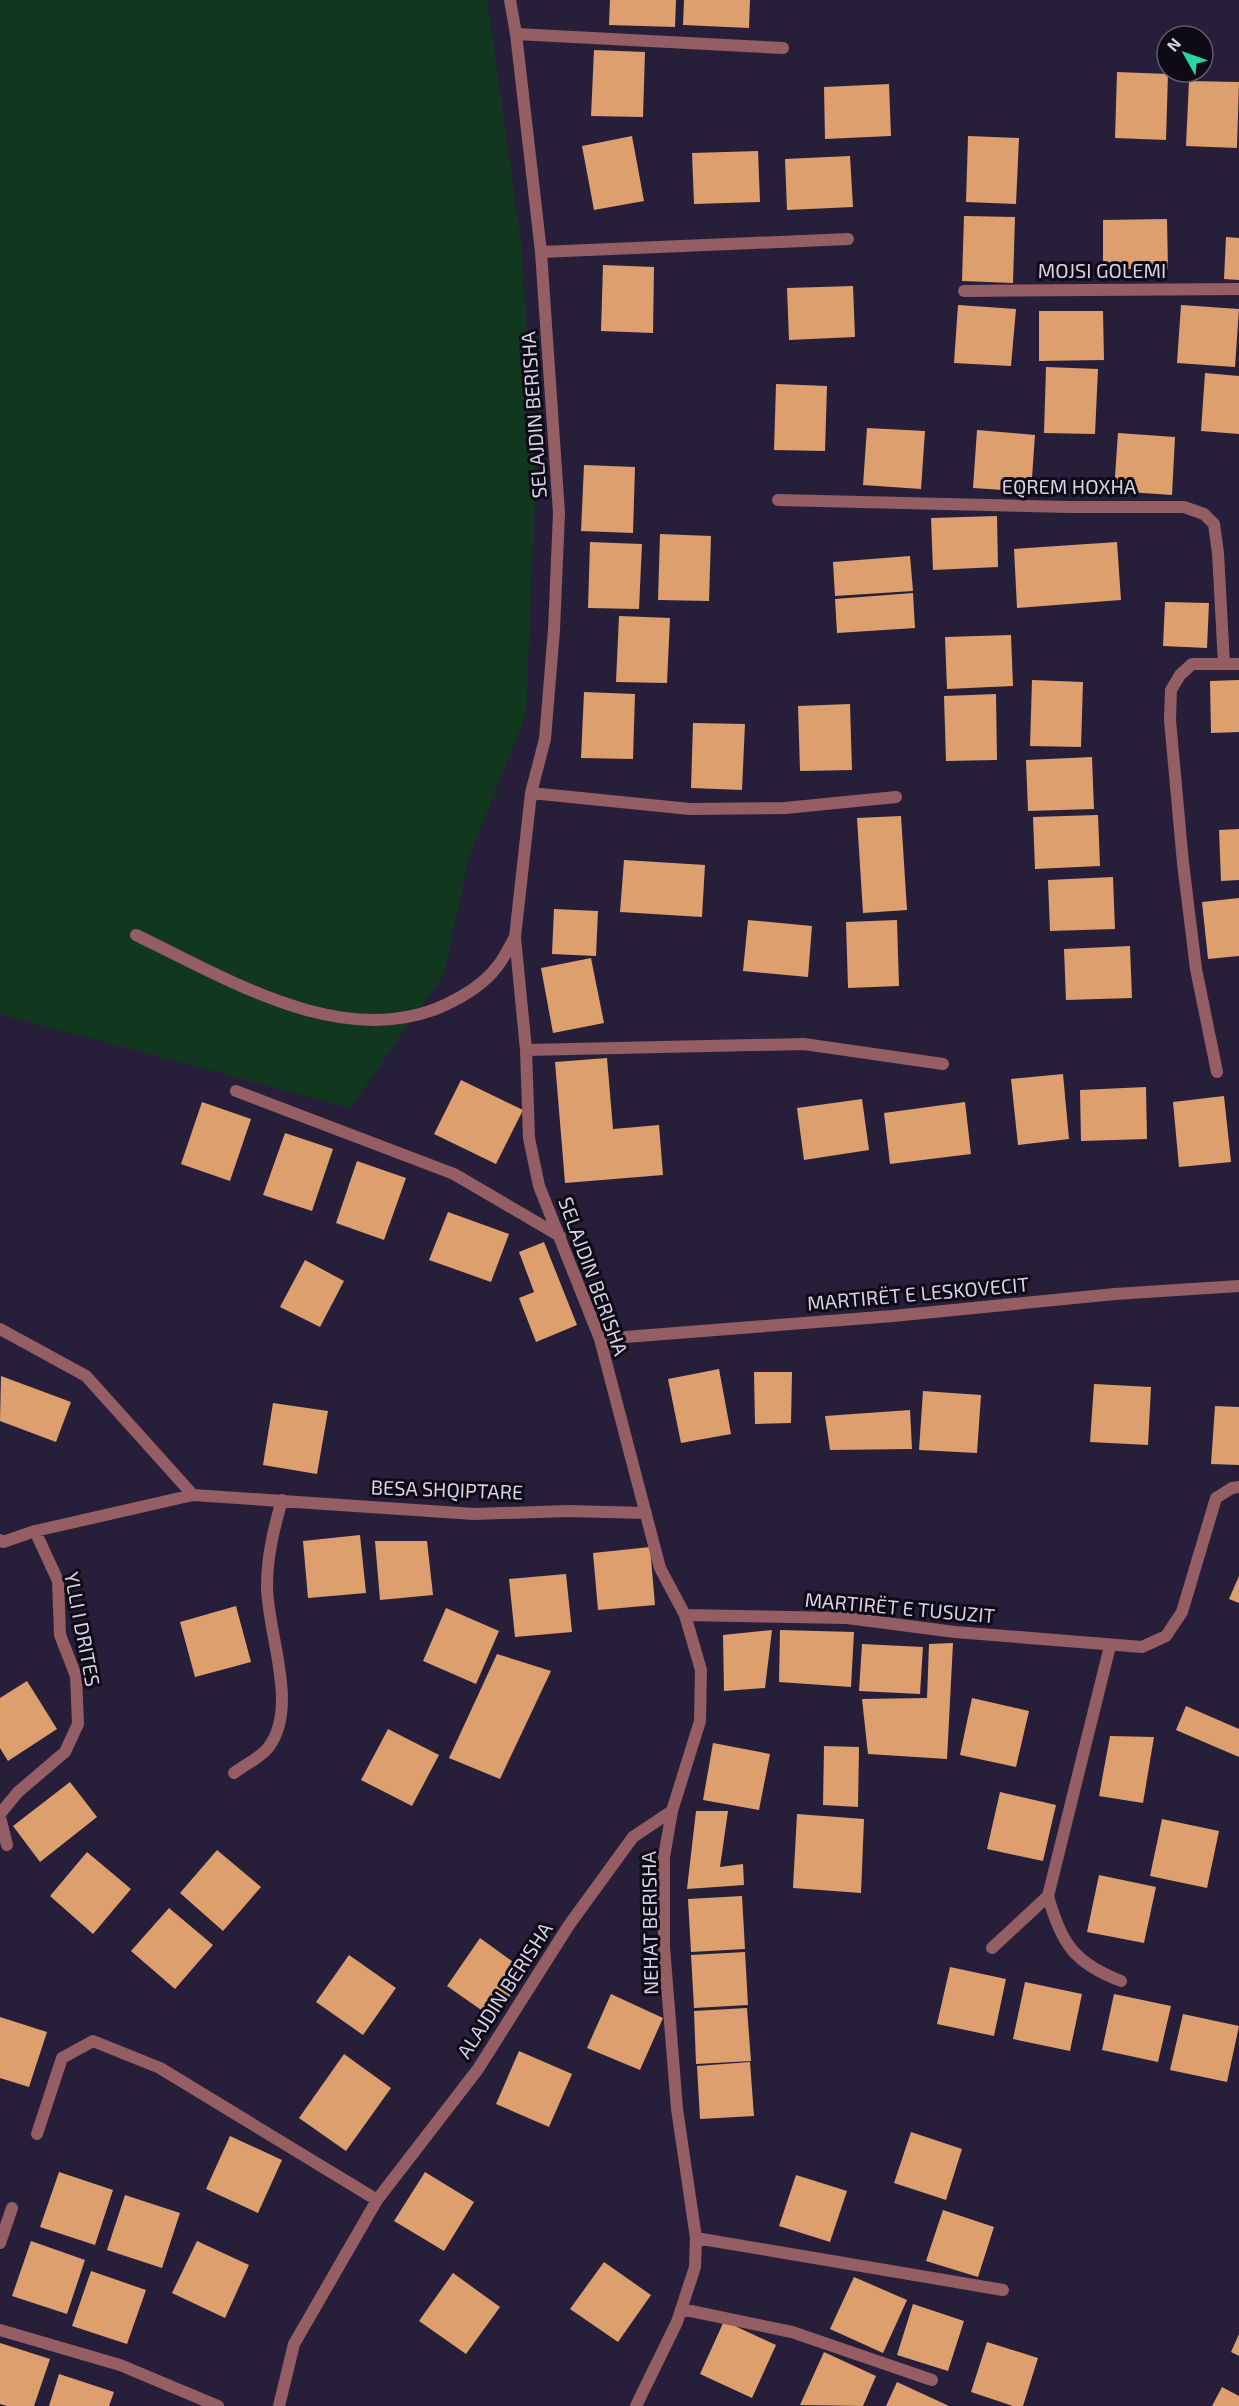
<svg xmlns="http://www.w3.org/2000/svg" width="1239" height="2406" viewBox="0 0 1239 2406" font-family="'Exo 2',sans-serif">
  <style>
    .green { fill: #11381f }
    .building { fill: #dd9f6e }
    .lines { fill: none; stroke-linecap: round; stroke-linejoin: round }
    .lane { stroke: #945e64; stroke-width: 12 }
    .street { stroke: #945e64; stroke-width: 12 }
    .labels { text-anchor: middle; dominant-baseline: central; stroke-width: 6; stroke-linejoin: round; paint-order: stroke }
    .street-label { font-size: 20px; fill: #d7d2e4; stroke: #0e0b17 }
  </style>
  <rect width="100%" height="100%" fill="#271f39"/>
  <path class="green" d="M0,0h487l34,241 15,235 -10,238 -57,143 -25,117 -94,134 -350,-94z"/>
  <path class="building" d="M610,0h66l-1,27 -66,-2z
    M684,0h66l-1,28 -66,-3z
    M594,50l51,2 -2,65 -52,-1z
    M1117,72l51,2 -2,66 -51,-2z
    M1189,81l50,1 -2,66 -51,-2z
    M889,84l2,52 -66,3 -1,-52z
    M632,136l12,65 -50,9 -12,-64z
    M968,136l51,2 -3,66 -50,-2z
    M758,151l2,51 -66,2 -2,-51z
    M850,156l3,51 -66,3 -2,-51z
    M964,216l51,1 -2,66 -51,-2z
    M1167,219l1,50h-65v-49z
    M1226,237l13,1v42l-15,-1z
    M603,265l51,2 -1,66 -52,-2z
    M853,286l2,51 -66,3 -2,-52z
    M958,305l58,4 -5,57 -57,-3z
    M1181,305l58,4 -4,58 -58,-4z
    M1039,311h64l1,49 -65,1z
    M1046,367l52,2 -3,65 -51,-1z
    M1205,373l34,3v58l-38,-3z
    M776,384l51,2 -2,65 -51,-1z
    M867,428l58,3 -4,58 -58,-4z
    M977,430l58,5 -4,57 -58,-4z
    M1118,433l57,4 -3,58 -58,-4z
    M584,465l51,2 -2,66 -52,-2z
    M997,516l1,51 -65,3 -2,-52z
    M660,534l51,2 -2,65 -51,-1z
    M590,542l52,2 -3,65 -51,-1z
    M1117,542l4,58 -104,8 -3,-59z
    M910,556l3,35 -78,5 -2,-34z
    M913,593l2,35 -78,5 -2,-34z
    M1165,602l44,1 -2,45 -44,-2z
    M619,616l51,2 -3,65 -51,-1z
    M1011,635l2,51 -66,3 -2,-52z
    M1032,680l51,2 -2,65 -51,-1z
    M1239,680v52l-28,1 -1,-52z
    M584,692l51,2 -2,65 -52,-1z
    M996,694l1,66 -51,1 -2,-65z
    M850,704l2,66 -52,1 -2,-65z
    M693,723l52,1 -3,66 -51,-2z
    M1092,757l2,52 -66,2 -2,-51z
    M1098,815l2,51 -65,3 -2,-52z
    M901,816l6,94 -44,3 -6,-95z
    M1239,829v51l-18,1 -2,-51z
    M624,860l81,5 -3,52 -82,-5z
    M1113,877l2,52 -65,2 -2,-51z
    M1239,898v58l-31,3 -6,-57z
    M554,909l44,2 -2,45 -44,-2z
    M748,920l64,6 -4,51 -65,-6z
    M897,920l2,66 -51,2 -2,-66z
    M1130,946l2,52 -66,2 -2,-51z
    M591,958l13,65 -51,10 -12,-65z
    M607,1058l6,71 46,-4 4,50 -98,8 -10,-121z
    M1063,1074l6,65 -51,6 -7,-66z
    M461,1080l62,30 -27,54 -62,-30z
    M1146,1087l1,52 -66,2 -1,-51z
    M1224,1096l7,66 -52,5 -6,-65z
    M862,1099l7,51 -65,10 -7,-52z
    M202,1102l49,17 -21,62 -49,-17z
    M965,1102l6,52 -81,10 -6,-51z
    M285,1133l48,16 -21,62 -49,-16z
    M357,1161l49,17 -22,62 -48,-17z
    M448,1212l61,22 -18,48 -62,-22z
    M544,1242l33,83 -41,17 -17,-44 15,-6 -15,-40z
    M305,1260l39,21 -24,46 -40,-20z
    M719,1369l12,65 -50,9 -13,-64z
    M754,1372h38l-1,51 -36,1z
    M1,1376l70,26 -15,40 -56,-21z
    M1094,1384l57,3 -3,58 -58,-3z
    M923,1391l58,4 -4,58 -58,-3z
    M273,1403l55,8 -11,63 -54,-9z
    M1215,1406l24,1v58l-28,-1z
    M910,1410l2,39 -82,1 -5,-34z
    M360,1535l6,58 -58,5 -5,-57z
    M375,1541h52l6,54 -53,5z
    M650,1547l5,58 -57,5 -5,-57z
    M566,1574l6,58 -57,5 -6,-58z
    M1239,1576v27l-10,-4z
    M236,1606l15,56 -56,15 -15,-55z
    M446,1608l53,23 -23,53 -53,-23z
    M772,1630l-7,58 -41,3 -1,-56z
    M780,1630l74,2 -3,55 -72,-5z
    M953,1643l-6,116 -79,-5 -6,-55 65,-1 2,-54z
    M862,1644l61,3 -3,47 -61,-3z
    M497,1654l54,17 -51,108 -51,-21z
    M27,1681l30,48 -49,32 -8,-13v-50z
    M972,1698l57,13 -13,56 -56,-12z
    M1186,1706l53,23v28l-63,-27z
    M388,1729l51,26 -27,51 -51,-26z
    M1110,1736l44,1 -11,66 -44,-7z
    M713,1743l57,11 -11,56 -56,-10z
    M824,1746l35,1 -1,60 -35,-2z
    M70,1782l27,35 -57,45 -27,-36z
    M1000,1792l56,13 -13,56 -56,-12z
    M696,1811h32l-8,56 23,-3 1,21 -57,4z
    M797,1814l67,5 -3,74 -68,-5z
    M1162,1819l57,12 -12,57 -57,-12z
    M217,1850l44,37 -38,44 -43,-38z
    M87,1852l44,37 -38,45 -43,-38z
    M1099,1875l57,12 -12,56 -57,-11z
    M742,1896l3,53 -54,3 -3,-53z
    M169,1908l44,37 -38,44 -44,-38z
    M480,1938l47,34 -33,47 -47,-33z
    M745,1952l3,53 -54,3 -3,-53z
    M349,1955l47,33 -33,47 -47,-33z
    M950,1967l56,12 -12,57 -57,-12z
    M1025,1982l57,12 -12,57 -57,-12z
    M611,1994l52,24 -23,52 -53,-22z
    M1114,1994l57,12 -13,56 -56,-12z
    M747,2008l4,53 -55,3 -2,-53z
    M1183,2014l56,12 -12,56 -57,-12z
    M0,2017l47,15 -18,55 -29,-9z
    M519,2051l53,23 -23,53 -53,-23z
    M344,2054l47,34 -45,63 -47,-33z
    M750,2062l4,54 -54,3 -3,-53z
    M911,2132l51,17 -16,51 -52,-17z
    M230,2136l52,24 -24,53 -52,-24z
    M59,2172l54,18 -18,55 -55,-18z
    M425,2172l49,30 -30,49 -50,-30z
    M796,2175l51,16 -17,51 -51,-16z
    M125,2195l55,18 -18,55 -55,-18z
    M943,2210l51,17 -16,50 -52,-16z
    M31,2241l54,19 -18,54 -55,-18z
    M197,2241l52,24 -24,53 -53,-25z
    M604,2262l47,33 -33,47 -48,-33z
    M91,2271l55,19 -19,54 -55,-18z
    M453,2273l47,34 -34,47 -47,-33z
    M854,2277l53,23 -24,53 -53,-24z
    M913,2304l51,17 -16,50 -51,-16z
    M724,2321l52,24 -24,53 -52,-24z
    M1239,2334v22l-8,-4z
    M987,2342l51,16 -15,48h-10l-42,-14z
    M0,2343l50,16 -16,47h-27l-7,-2z
    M824,2352l52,24 -13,30 -63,-1z
    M59,2374l55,18 -5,14h-60z
    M897,2382l52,24h-63z
    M1222,2387l17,9v10h-27z"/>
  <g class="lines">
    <path class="lane" d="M136,935c90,43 208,117 309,70 19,-9 38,-20 51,-37 8,-9 13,-21 19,-31
      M0,1540l3,2 32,-11
      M992,1948l56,-52
      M0,2243l12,-35
      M0,2330l120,35 98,41"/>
    <path class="street" d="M510,0l6,34 25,218 18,261 -5,117 -9,109 -14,54 -16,144 11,113 3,88 10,48 61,153 60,229 25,47 16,55 -1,51 -28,90 -8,46v90l13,162 19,129 -1,29 -18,55 -41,84
      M516,34l267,14
      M541,252l307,-13
      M964,291l275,-2
      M778,500l291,7h115l20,7 10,10 4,29 6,111
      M531,793l159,16 95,-1 111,-11
      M526,1050l278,-6 139,20
      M1217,1072l-21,-103 -13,-106 -13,-143 1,-30 9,-15 12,-11h47
      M236,1091l218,83 106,62
      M0,1329l86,47 107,119
      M600,1339l293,-23 222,-22 124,-8
      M685,1615l162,3 108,14 187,15 24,-11 16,-24 34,-114 16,-10 7,-1
      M1110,1646l-62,250c13,47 26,67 73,85
      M234,1773c10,-8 26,-15 34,-25 32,-41 -1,-115 -1,-162 0,-30 7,-58 15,-86
      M0,1814l18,-22 47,-40 13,-28 -2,-48 -16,-41 -2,-54 -23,-50 158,-36 281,19 94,-3 78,2
      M0,1817l7,28
      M37,2134l25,-76 31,-17 67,27 217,132
      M696,2238l307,52
      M681,2309l111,23 140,48
      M279,2406l15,-62 83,-144 101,-131 91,-144 64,-88 39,-26"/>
  </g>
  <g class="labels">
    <g class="street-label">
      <text x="1102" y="270">MOJSI GOLEMI</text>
      <text transform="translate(533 415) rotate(-94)">SELAJDIN BERISHA</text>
      <text x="1069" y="486">EQREM HOXHA</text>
      <text transform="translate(594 1276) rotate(70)">SELAJDIN BERISHA</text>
      <text transform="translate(918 1293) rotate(-5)">MARTIRËT E LESKOVECIT</text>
      <text transform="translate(447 1489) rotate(2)">BESA SHQIPTARE</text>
      <text transform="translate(900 1607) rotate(5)">MARTIRËT E TUSUZIT</text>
      <text transform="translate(83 1629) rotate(79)">YLLI I DRITES</text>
      <text transform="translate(649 1923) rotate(-91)">NEHAT BERISHA</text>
      <text transform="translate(504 1990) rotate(-57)">ALAJDIN BERISHA</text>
    </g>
  </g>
  <g transform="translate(1185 54) rotate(310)"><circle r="28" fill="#0e0b17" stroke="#5e5b69" stroke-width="1.5"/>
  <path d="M0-4.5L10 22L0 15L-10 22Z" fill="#2bd5ac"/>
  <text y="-9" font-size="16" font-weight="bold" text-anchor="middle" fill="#d7d2e4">N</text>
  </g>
</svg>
